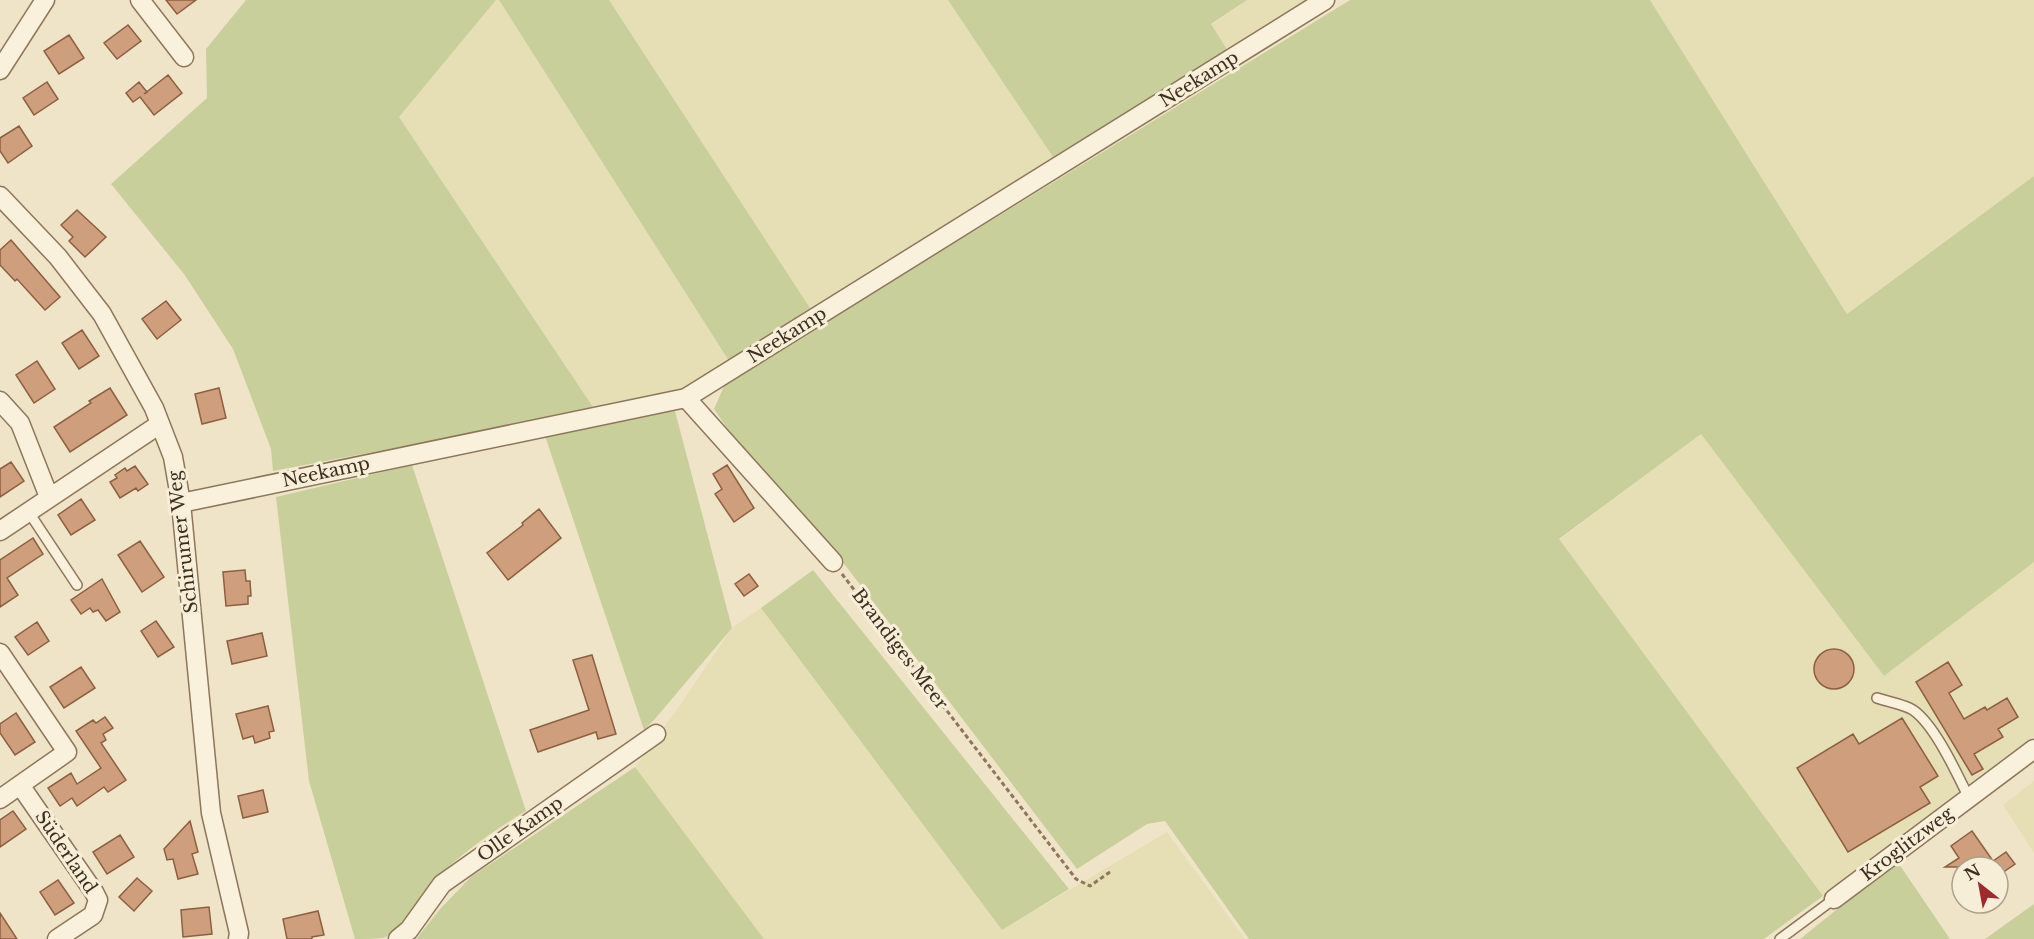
<svg xmlns="http://www.w3.org/2000/svg" width="2034" height="939" viewBox="0 0 2034 939" font-family="'Libre Baskerville',serif">
  <style>
    .farmland { fill: #e6deb5 }
    .green { fill: #c9cf9b }
    .building { fill: #cf9f7d; stroke: #8d5f41; stroke-width: 1.5 }
    .lines { fill: none; stroke-linecap: round; stroke-linejoin: round }
    .service-casing { stroke: #8d765c; stroke-width: 12 }
    .minor-casing { stroke: #8d765c; stroke-width: 21 }
    .path { stroke: #8d765c; stroke-width: 3; stroke-dasharray: 4.5 3; stroke-linecap: butt }
    .service { stroke: #faf1dc; stroke-width: 9 }
    .minor { stroke: #faf1dc; stroke-width: 18 }
    .labels { text-anchor: middle; dominant-baseline: central; stroke-width: 6; stroke-linejoin: round; paint-order: stroke }
    .street-label { font-size: 18px; fill: #3d2e20; stroke: #f7eed8 }
  </style>
  <rect width="100%" height="100%" fill="#f0e4c8"/>
  <path class="farmland" d="M496,0h3l230,361 -47,28 -87,21 -196,-293z
    M609,0h339l105,157 -243,151z
    M1247,0h64l-83,51 -17,-26z
    M1650,0h384v176l-187,138z
    M1701,434l183,242 150,-115v175l-211,160 -264,-356z
    M761,608l241,322 165,-98 78,107h-481l-129,-172 43,-59 54,-80z
    M2034,781v72l-31,-48z"/>
  <path class="green" d="M246,0h250l-97,117 196,293 -322,61 -2,-22 -38,-100 -49,-75 -73,-90 96,-86 -1,-49z
    M499,0h110l201,308 -81,53z
    M948,0h299l-36,24 17,27 -175,106z
    M1350,0h300l197,314 187,-138v386l-150,114 -183,-242 -142,105 264,357 -59,43h-515l-84,-118 -18,3 -70,45 -232,-304 -109,-124 -22,-32 11,-25z
    M675,411l57,217 -78,92 -10,10 -99,-294z
    M412,465l114,346c-33,20 -64,42 -92,69 -17,18 -27,43 -48,57 -7,2 -23,2 -31,2l-46,-158 -33,-284z
    M813,570l256,319 -67,41 -241,-322z
    M635,767l129,172h-348l25,-31 30,-31z
    M1897,861l53,78h-150z
    M2034,904v35h-49z"/>
  <path class="building" d="M166,0h30l-19,14z
    M128,25l13,16 -24,18 -13,-16z
    M69,35l15,23 -25,16 -15,-23z
    M168,75l14,18 -28,22 -14,-18 -7,5 -7,-9 13,-11 8,10 -3,2z
    M47,82l11,17 -24,16 -11,-17z
    M19,126l13,20 -24,17 -8,-12v-13z
    M77,210l29,27 -21,20 -16,-16 4,-4 -12,-12z
    M11,240l49,57 -15,13 -28,-31 -2,2 -15,-16v-15z
    M166,301l15,19 -24,19 -15,-20z
    M82,330l17,26 -20,13 -17,-26z
    M37,361l18,28 -21,14 -18,-28z
    M110,388l17,27 -57,37 -16,-25 37,-24 -2,-2z
    M219,388l7,30 -24,6 -7,-30z
    M11,462l13,19 -24,16v-28z
    M727,465l27,43 -20,14 -19,-28 7,-5 -9,-15z
    M135,466l13,18 -10,7 -2,-3 -16,10 -10,-16 7,-4 -2,-3 10,-7 2,3z
    M81,499l14,21 -24,15 -13,-20z
    M539,509l22,29 -53,42 -21,-27 36,-28 -1,-2z
    M33,538l10,16 -36,24 11,17 -18,12v-47z
    M140,541l24,36 -22,15 -24,-37z
    M245,570l1,11h4l1,15h-3v8l-22,2 -3,-34z
    M749,574l9,12 -14,10 -9,-12z
    M102,579l18,33 -14,9 -8,-11 -5,2 -3,-4 -9,6 -10,-14z
    M156,621l18,26 -16,10 -17,-26z
    M37,622l12,19 -21,14 -13,-18z
    M262,633l5,23 -35,8 -5,-23z
    M1814 669a20 20 0 1 1 40 0a20 20 0 1 1-40 0Z
    M592,655l24,79 -18,5 -2,-7 -58,20 -8,-22 59,-20 -16,-50z
    M1948,662l14,23 -13,8 15,26 21,-12 2,3 20,-12 11,19 -20,12 5,8 -29,17 9,15 -11,6 -56,-93z
    M81,667l14,21 -31,20 -14,-21z
    M268,706l6,25 -5,1 1,6 -15,5 -2,-7 -10,3 -7,-25z
    M16,713l19,29 -20,13 -15,-22v-9z
    M105,717l8,11 -10,6 3,6 -5,3 25,37 -18,12 -4,-5 -27,19 -5,-8 -12,8 -12,-18 23,-15 6,11 24,-16 -25,-37 17,-11 3,3z
    M1902,718l36,58 -18,11 10,16 -82,49 -51,-84 56,-34 6,10z
    M263,790l5,22 -25,6 -5,-22z
    M13,811l13,18 -26,18v-27z
    M190,821l8,31 -6,2 6,20 -20,5 -5,-20 -6,1 -3,-11z
    M1972,831l21,30 13,-9 9,12 -13,9 -4,-6h-53l14,-9 -8,-12z
    M120,835l14,22 -27,17 -14,-22z
    M137,878l15,13 -18,20 -15,-14z
    M58,880l16,23 -19,12 -15,-23z
    M209,907l3,27 -29,3 -2,-27z
    M318,911l6,24 -12,2v2h-25l-4,-20z
    M0,913l17,26h-17z"/>
  <g class="lines">
    <g class="service-casing">
      <path id="service" d="M28,511l49,74
        M1877,698c11,4 27,6 36,12 22,15 44,64 56,88
        M1780,939l54,-40"/>
    </g>
    <g class="minor-casing">
      <path id="minor" d="M140,0l44,57
        M0,70l45,-70
        M0,196l58,61 44,57 52,94 19,49 8,46 30,310 28,120 -1,6
        M686,398l147,164
        M0,401l20,22 29,74
        M181,503l505,-105 639,-398
        M0,531l160,-107
        M0,653l67,99 -67,47
        M20,785l74,107 4,8 -5,15 -36,24
        M1834,899l200,-150
        M398,939l11,-9 33,-46 214,-150"/>
    </g>
    <path class="path" d="M842,574l234,305 14,7 20,-14"/>
    <use href="#service" class="service"/>
    <use href="#minor" class="minor"/>
  </g>
  <g class="labels">
    <g class="street-label">
      <text transform="translate(1199 79) rotate(-32)">Neekamp</text>
      <text transform="translate(787 335) rotate(-32)">Neekamp</text>
      <text transform="translate(326 472) rotate(-12)">Neekamp</text>
      <text transform="translate(183 542) rotate(-97)">Schirumer Weg</text>
      <text transform="translate(900 649) rotate(53)">Brandiges Meer</text>
      <text transform="translate(520 829) rotate(-35)">Olle Kamp</text>
      <text transform="translate(1907 844) rotate(-37)">Kroglitzweg</text>
      <text transform="translate(66 852) rotate(56)">Süderland</text>
    </g>
  </g>
  <g transform="translate(1980 885) rotate(329)"><circle r="28" fill="#f7eed8" stroke="#ada18e" stroke-width="1.5"/>
  <path d="M0-4.5L10 22L0 15L-10 22Z" fill="#9e2a2b"/>
  <text y="-9" font-size="16" font-weight="bold" text-anchor="middle" fill="#3d2e20">N</text>
  </g>
</svg>
